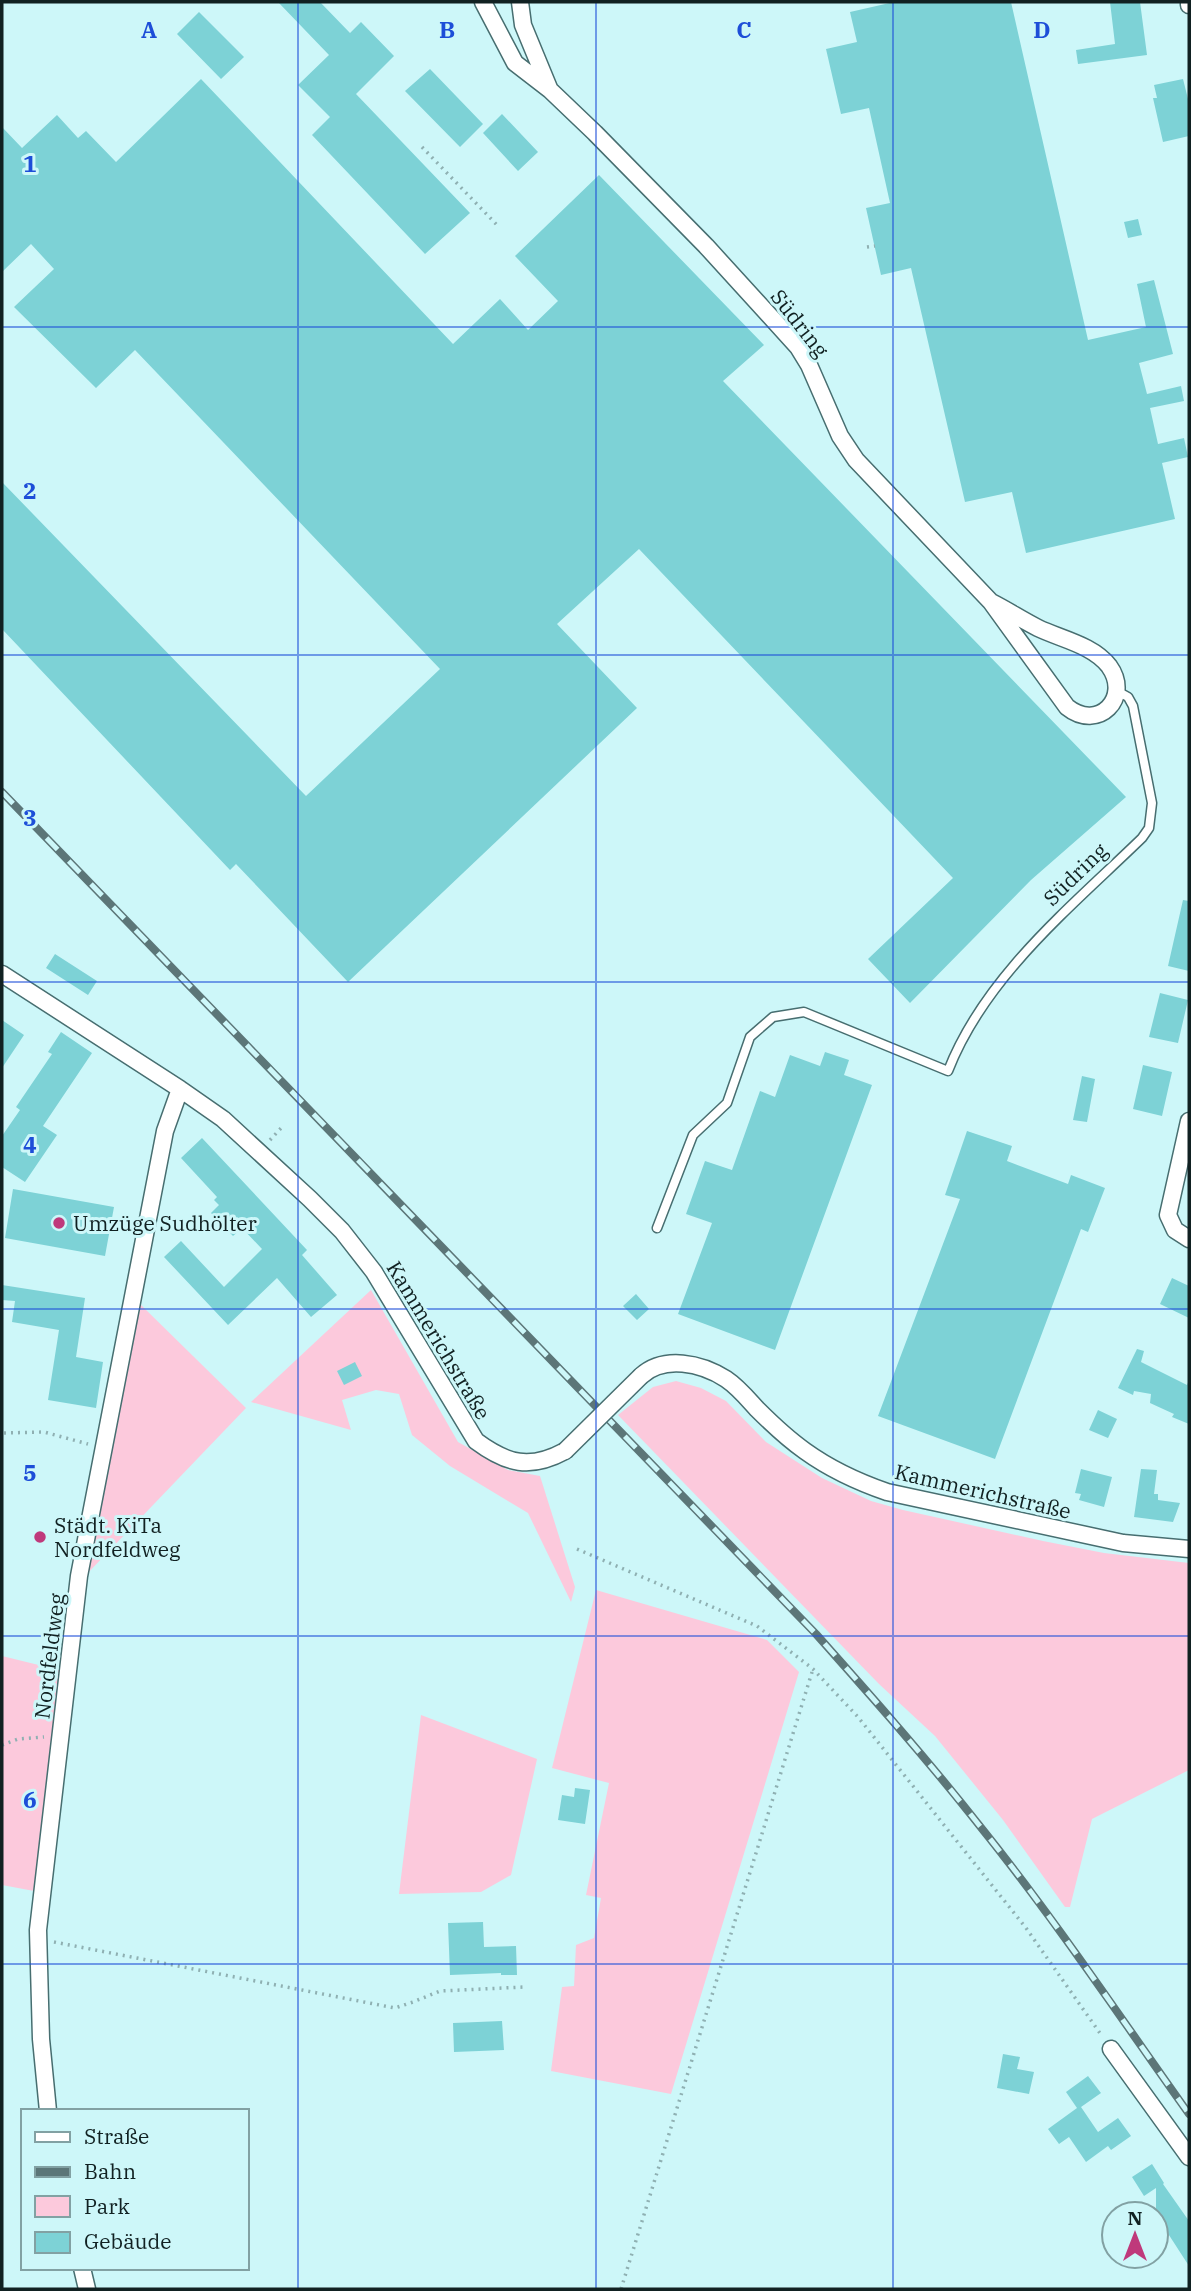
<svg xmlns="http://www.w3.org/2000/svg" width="1191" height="2291" viewBox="0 0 1191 2291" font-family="'IBM Plex Serif',serif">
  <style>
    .green { fill: #fcc9dc }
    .building { fill: #7dd2d6 }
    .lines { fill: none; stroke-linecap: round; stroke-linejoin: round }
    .lane-casing { stroke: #476e70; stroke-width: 11 }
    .street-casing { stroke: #476e70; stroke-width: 19 }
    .path { stroke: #8fb0b2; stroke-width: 3.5; stroke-dasharray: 2 5; stroke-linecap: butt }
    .lane { stroke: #fff; stroke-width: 8 }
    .street { stroke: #fff; stroke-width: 16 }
    .rail-casing { stroke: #5c7678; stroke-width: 8 }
    .rail { stroke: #cdf7f9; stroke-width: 5; stroke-dasharray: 16; stroke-linecap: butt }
    .street-bridge-casing { stroke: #476e70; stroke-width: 19; stroke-linecap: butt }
    .street-bridge { stroke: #fff; stroke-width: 16 }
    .grid { fill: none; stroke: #1d4ed8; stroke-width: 2; stroke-opacity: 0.55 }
    .poi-dot { fill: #bf397b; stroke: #cdf7f9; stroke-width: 2.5 }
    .labels { text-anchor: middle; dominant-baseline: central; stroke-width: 6; stroke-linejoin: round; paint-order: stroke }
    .street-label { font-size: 21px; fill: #112122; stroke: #cdf7f9 }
    .poi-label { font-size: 21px; fill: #112122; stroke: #cdf7f9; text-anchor: start }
    .grid-label { font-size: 23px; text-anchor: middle; font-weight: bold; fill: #1d4ed8; stroke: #cdf7f9; stroke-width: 6; stroke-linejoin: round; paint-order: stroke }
  </style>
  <rect width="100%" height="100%" fill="#cdf7f9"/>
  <path class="green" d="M371,1290l87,152 50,28 32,6 35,111 -4,15 -43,-89 -78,-47 -38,-31 -13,-41 -23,-4 -34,10 9,30 -100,-28z
    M140,1304l106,104 -161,168z
    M676,1381l25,7 25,13 40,41 56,36 49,23 32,9 140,31 61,12 85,10v207l-97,49 -22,88h-5l-62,-87 -68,-84 -56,-52 -261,-269 35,-28z
    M596,1590l171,50 32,32 -128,422 -120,-23 11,-84 12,-1 2,-41 18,-7 7,-40 -15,-3 23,-112 -57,-15z
    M2,1656l57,14 -25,221 -32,-6z
    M421,1715l116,44 -26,116 -30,17 -82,2z"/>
  <path class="building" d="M278,2h42l30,31 11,-11 33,34 -38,38 114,119 -45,41 -113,-119 18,-18 -32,-32 31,-30z
    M894,2h117l77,338 58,-13 -9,-43 17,-4 19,74 -34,9 8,31 34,-8 3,15 -34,7 8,36 26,-6 4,19 -26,6 13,56 -149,34 -14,-61 -47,10 -54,-234 -30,7 -15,-67 24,-5 -21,-95 -28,6 -15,-65 31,-7 -7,-30z
    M1110,2h30l7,53 -69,9 -2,-14 39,-6z
    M199,12l45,45 -23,22 -44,-45z
    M430,69l53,55 -23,23 -55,-56z
    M201,79l252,265 47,-45 28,31 30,-29 -43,-45 84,-81 165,170 -41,36 403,416 -95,83 -121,123 -42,-44 85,-81 -314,-329 -82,75 80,84 -289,274 -112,-118 -6,6 -228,-241v-147l304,314 134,-127 -305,-319 -39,38 -82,-81 40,-38 -23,-25 -29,28v-145l20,21 35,-33 21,23 8,-7 30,31z
    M1183,79l6,24v33l-26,6 -10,-44h4l-3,-13z
    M502,114l36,38 -20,19 -35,-38z
    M1138,219l4,16 -14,3 -4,-16z
    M1183,900l6,1v70l-21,-5z
    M55,954l42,27 -9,14 -42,-27z
    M1160,993l28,7 -10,43 -29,-6z
    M2,1020l22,15 -22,33z
    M61,1032l31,21 -49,73 14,9 -32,47 -23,-15v-31l18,-26 -4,-3 36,-53 -4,-2z
    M825,1052l24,8 -5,15 28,10 -97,265 -97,-36 34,-91 -26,-9 19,-53 27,9 28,-79 15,6 15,-42 30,11z
    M1143,1065l29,7 -10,44 -29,-7z
    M1082,1076l13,3 -8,43 -14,-2z
    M967,1131l45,15 -5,15 61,23 3,-9 34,13 -17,44 -7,-3 -86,230 -117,-43 82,-217 -15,-4z
    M202,1138l105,112 -5,5 35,40 -26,22 -34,-39 -49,47 -64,-68 17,-16 43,46 38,-38 -20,-21 -9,8 -22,-23 8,-8 -5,-5 3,-3 -36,-39z
    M13,1189l101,18 -9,49 -100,-18z
    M1172,1278l17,8v32l-29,-14z
    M2,1285l83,13 -9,59 27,5 -7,46 -48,-8 11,-70 -47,-8 3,-21 -13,-1z
    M636,1294l13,15 -12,11 -14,-14z
    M1137,1349l7,2 -3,11 46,23 2,-5v44l-17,-7 2,-3 -24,-11 1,-9 -17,-3 -1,4 -15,-7z
    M355,1362l7,14 -18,9 -7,-14z
    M1098,1410l19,9 -9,19 -19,-8z
    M1081,1469l31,8 -8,30 -25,-7 2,-6 -6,-1z
    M1141,1469l16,1 -3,24h4v6l22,3 -7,19 -39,-5z
    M575,1788l15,2 -5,34 -27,-4 4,-25 12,2z
    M483,1922l1,25 32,-1 1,29h-16v-2l-51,2 -2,-52z
    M502,2021l2,29 -50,2 -1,-29z
    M1003,2054l17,3 -3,12 17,3 -5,22 -32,-6z
    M1088,2076l13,17 -20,14 17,25 20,-14 13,18 -20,14 -3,-4 -22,16 -17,-25 -10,7 -11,-15 29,-21 -11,-16z
    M1152,2164l12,19 -1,1 26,37v45l-33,-51v-27l-12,8 -12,-19z"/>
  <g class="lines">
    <g class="lane-casing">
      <path id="lane" d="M657,1228l36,-93 34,-32 23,-66 23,-20 31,-5 144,59c37,-95 123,-164 194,-233l7,-10 3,-25 -19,-97 -5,-9 -11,-6"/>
    </g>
    <g class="street-casing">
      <path id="street" d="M483,2l32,61 35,27 45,43 111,113 92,101 11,18 31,71 16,24 135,142 76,105c31,25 65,-9 42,-41 -16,-21 -48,-27 -71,-38 -16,-8 -31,-18 -47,-26
        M520,2l3,23 26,63
        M1189,2v3
        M2,974l178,115 43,30 87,80 32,32 32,41 102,169c31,23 54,29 89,10
        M1189,1121l-21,94 7,15 14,9
        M641,1376c23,-21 60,-13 85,3 12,8 21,19 31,30 15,15 31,30 48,42 25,18 53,31 82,41l236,51 66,6
        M1111,2049l78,108
        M48,2111l-7,-72 -3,-109 41,-354 86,-445 15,-42
        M82,2268l5,21"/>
    </g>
    <path class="path" d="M422,147l75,78
      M867,247l8,-1
      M270,1140l13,-14
      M4,1433l40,-1 44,12
      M577,1549l180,77 56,43 45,48 168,211 76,108
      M2,1745l16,-6 26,-2
      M54,1942l341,66 18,-6 27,-11 84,-4
      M621,2289l192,-620"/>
    <use href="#lane" class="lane"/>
    <use href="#street" class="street"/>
    <g class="rail-casing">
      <path id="rail" d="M2,792l814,842c56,63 111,125 163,191 75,93 141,192 210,289"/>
    </g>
    <use href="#rail" class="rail"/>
    <g class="street-bridge-casing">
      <path id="street-bridge" d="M565,1451l76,-75"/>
    </g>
    <use href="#street-bridge" class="street-bridge"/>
  </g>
  <path class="grid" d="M298,2v2287M596,2v2287M893,2v2287M2,327h1187M2,655h1187M2,982h1187M2,1309h1187M2,1636h1187M2,1964h1187"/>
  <g class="poi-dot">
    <circle cx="59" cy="1223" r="7"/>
    <circle cx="40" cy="1537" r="7"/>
  </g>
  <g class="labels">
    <g class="street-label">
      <text transform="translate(800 323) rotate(52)">Südring</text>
      <text transform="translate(1075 874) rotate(-44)">Südring</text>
      <text transform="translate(439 1340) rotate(59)">Kammerichstraße</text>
      <text transform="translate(983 1491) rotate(13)">Kammerichstraße</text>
      <text transform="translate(49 1656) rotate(-83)">Nordfeldweg</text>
    </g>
    <g class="poi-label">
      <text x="73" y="1223">Umzüge Sudhölter</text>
      <text x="54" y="1525">Städt. KiTa<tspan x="54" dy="24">Nordfeldweg</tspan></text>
    </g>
  </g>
  <g class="grid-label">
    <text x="149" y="38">A</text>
    <text x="447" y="38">B</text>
    <text x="744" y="38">C</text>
    <text x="1042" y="38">D</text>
    <text x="30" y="172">1</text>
    <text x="30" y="499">2</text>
    <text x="30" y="826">3</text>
    <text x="30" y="1153">4</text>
    <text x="30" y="1481">5</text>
    <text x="30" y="1808">6</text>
  </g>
  <rect width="1191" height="2291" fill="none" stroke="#112122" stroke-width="7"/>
  <rect x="21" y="2109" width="228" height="161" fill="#cdf7f9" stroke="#82a1a3" stroke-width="2"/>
  <rect x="35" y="2132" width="35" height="10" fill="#ffffff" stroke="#82a1a3" stroke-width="2"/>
  <text x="84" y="2144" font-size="21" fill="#112122">Straße</text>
  <rect x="35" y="2167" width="35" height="10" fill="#5c7678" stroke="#82a1a3" stroke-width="2"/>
  <text x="84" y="2179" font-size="21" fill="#112122">Bahn</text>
  <rect x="35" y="2196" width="35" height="21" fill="#fcc9dc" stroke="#82a1a3" stroke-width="2"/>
  <text x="84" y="2214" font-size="21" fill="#112122">Park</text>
  <rect x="35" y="2232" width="35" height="21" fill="#7dd2d6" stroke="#82a1a3" stroke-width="2"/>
  <text x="84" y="2249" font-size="21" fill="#112122">Gebäude</text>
  <g transform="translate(1135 2235)"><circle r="33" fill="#cdf7f9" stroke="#82a1a3" stroke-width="2"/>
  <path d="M0-5L12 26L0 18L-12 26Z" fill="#bf397b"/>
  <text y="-10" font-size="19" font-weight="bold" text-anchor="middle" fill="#112122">N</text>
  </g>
</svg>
